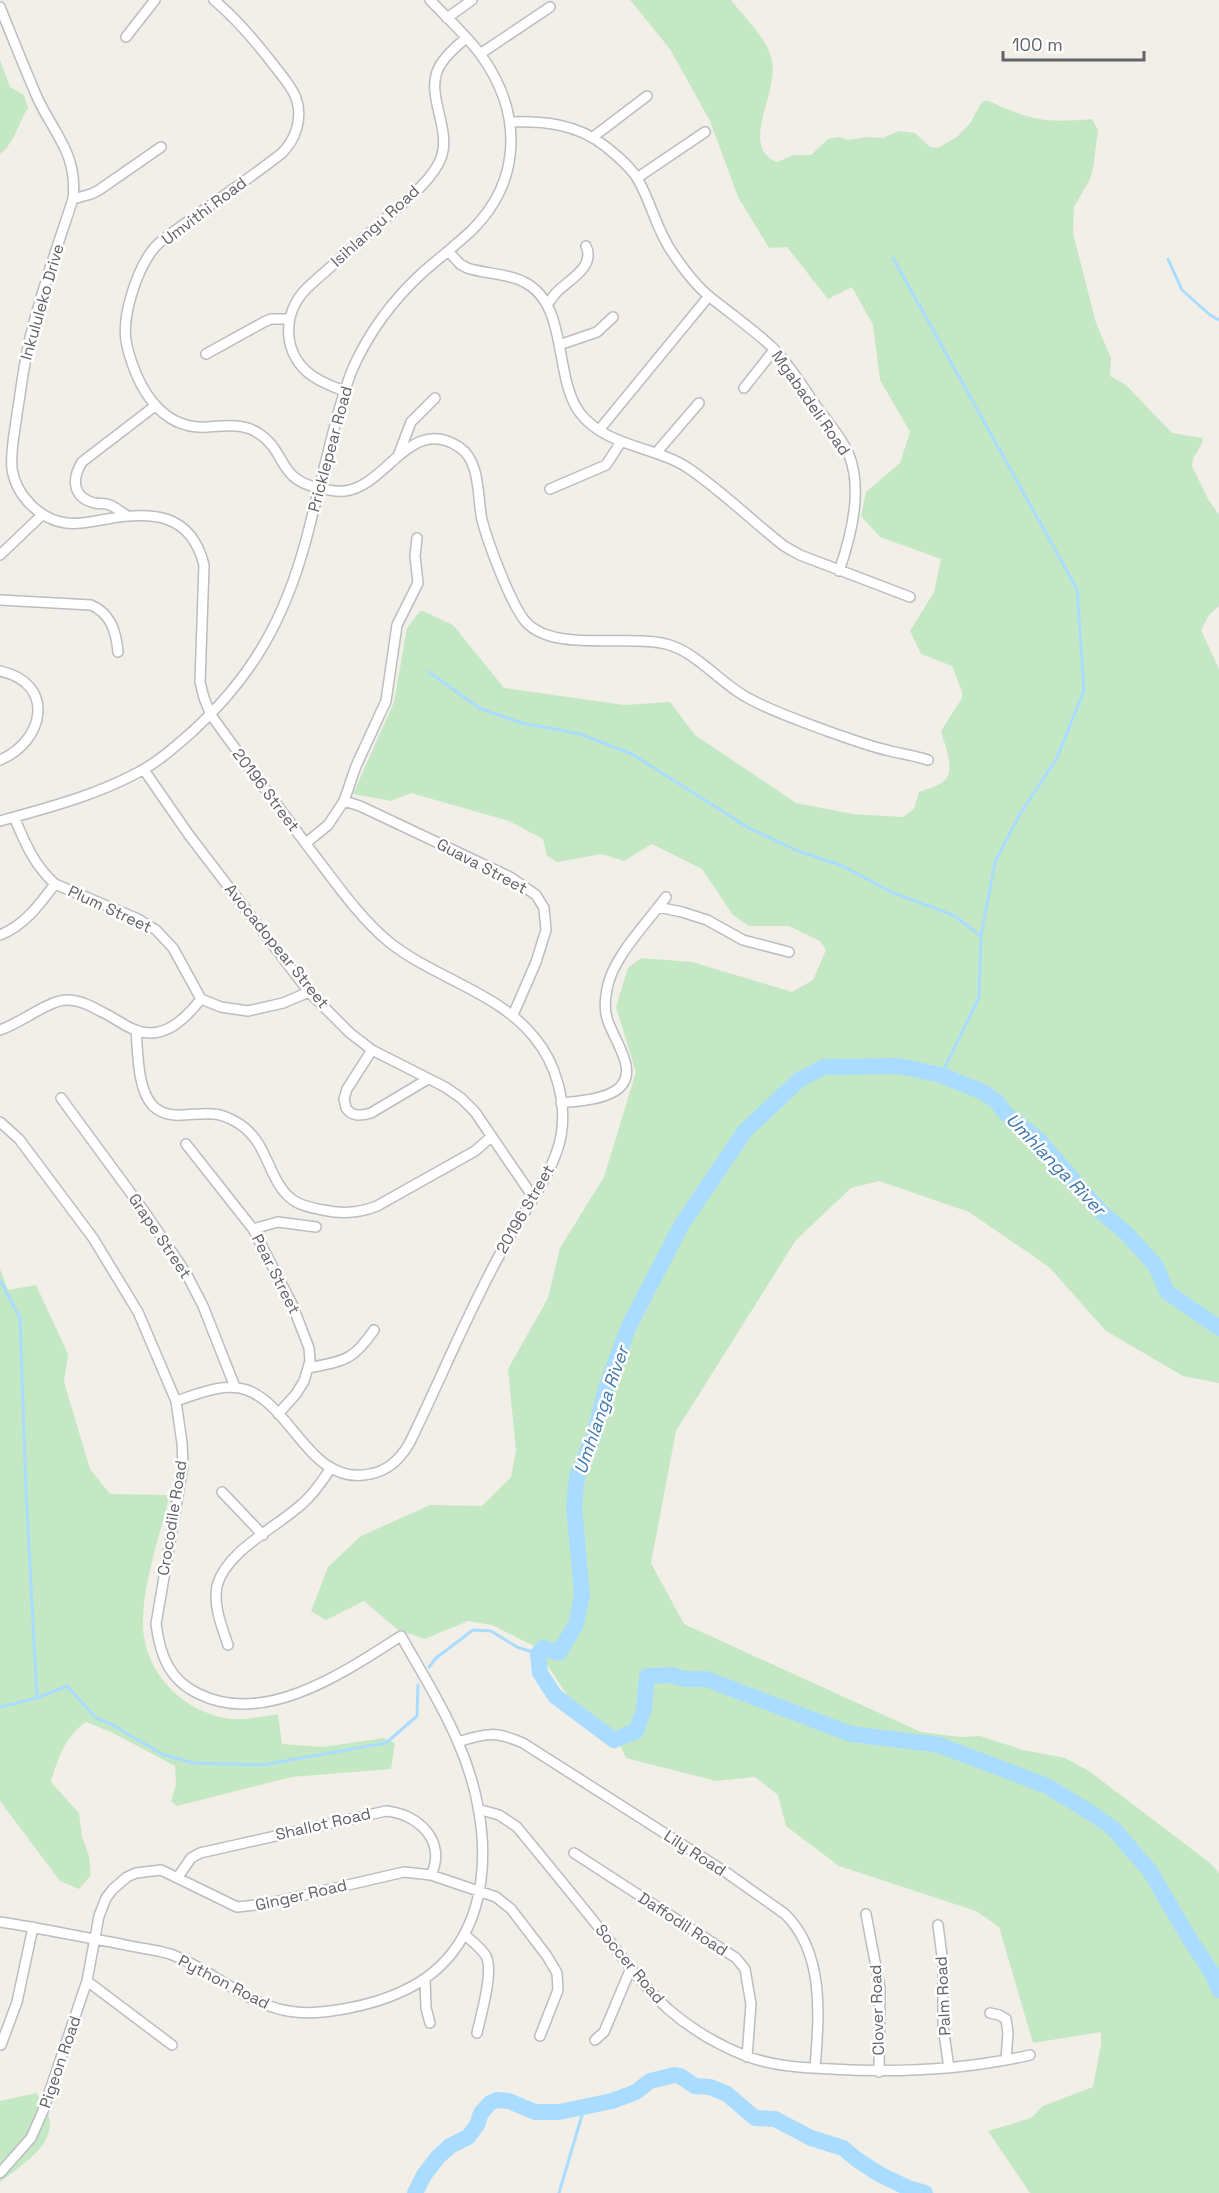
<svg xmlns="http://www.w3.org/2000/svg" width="1219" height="2193" viewBox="0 0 1219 2193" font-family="'Space Grotesk',sans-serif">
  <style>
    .green { fill: #c5e8c4 }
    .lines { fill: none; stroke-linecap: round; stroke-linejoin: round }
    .stream { stroke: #a9dcff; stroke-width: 3 }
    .river { stroke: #a9dcff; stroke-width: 16 }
    .minor-casing { stroke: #babdc1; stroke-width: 12 }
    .minor { stroke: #fff; stroke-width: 9 }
    .labels { text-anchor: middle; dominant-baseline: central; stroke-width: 5; stroke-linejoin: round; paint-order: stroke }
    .street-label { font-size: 16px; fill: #5f6368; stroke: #fff }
    .water-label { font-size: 18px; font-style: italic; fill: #4076ab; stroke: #fff }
  </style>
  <rect width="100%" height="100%" fill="#f1efe7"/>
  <path class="green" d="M630,0h101c13,17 34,36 40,57 11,33 -34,89 6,105l17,-7h17l17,-16 11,-2 9,3 20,-3 15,1 16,-7 16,2 15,14 8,1 20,-12 13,-14 9,-17 4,-4h5c43,20 57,22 103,18l6,11 -5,39 -3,10 -16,28 -1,26 23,90 15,35 -1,18 16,9 46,48 30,5 1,3 -10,18 -1,7 16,33 11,16v91l-10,9 -8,15 18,39v714l-36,-7 -77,-45 -57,-64 -80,-55 -90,-31 -28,7 -55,52 -120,191 -25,132 33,61 237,108 39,5 20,-1 43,14 42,8 24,13 121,92 9,10v320h-189l-42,-62 43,-13 12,-12 50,-19 8,-43v-12l-68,11 -34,-116 -23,-16 -137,-45 -53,-40 -8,-31 -23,-18 -39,4 -90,-23 -10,-21 -48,-41 -34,-50 -42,-21 -24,-4 -43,18 -27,-9 -34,-29 -38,19 -15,-9 17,-44 33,-31 69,-31 52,1 29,-29 5,-27 -8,-81 40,-71 12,-50 44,-71 32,-105 -20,-65 12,-39 13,-10 51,4 100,30 21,-12 13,-30 -6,-9 -31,-15h-40l-16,-11 -31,-46 -50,-25 -28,17 -22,-7 -45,8 -10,-6 -4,-17 -34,-18 -98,-28 -20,8 -38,-7 41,-92 13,-74 13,-17h3l30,14 51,63 120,17 46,-3 25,33 101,68 57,11 50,3 11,-8 5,-17c7,-3 22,-6 27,-13 9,-12 -2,-36 -5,-48l21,-33v-6l-10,-26 -31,-12 -11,-23 24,-39 7,-33 -61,-22 -19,-21 5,-24 34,-29 10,-31 -30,-52 -7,-55 -21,-38 -24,12 -41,-52 -18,1 -31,-51 -28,-76 -40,-72z
    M0,60l10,27 14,8 4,13c-9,14 -14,36 -28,46z
    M0,1269l8,21 28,-5 32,69 -4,28 26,87 20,25 60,1c-10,39 -28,91 -27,130 1,48 41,89 90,94 15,1 30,-3 45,-5l4,30 41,3 61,-9 11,5 -4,26 -99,8 -115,29 -6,-5 5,-16 -1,-19 -62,-33 -27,-11c-20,13 -29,38 -35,60l28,31 3,24 7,19 2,19 -12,14 -19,-8 -60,-80z
    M37,2093c4,9 13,21 13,30 0,26 -32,45 -50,59v-81z"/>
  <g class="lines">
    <path class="stream" d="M893,258l184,331 7,101 -27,68 -37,56 -25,48 -14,74 -2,62 -38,77
      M1168,259l14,31 28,25 9,5
      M429,672l50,36 43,15 58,11 52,20 117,74 49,23 45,15 48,26 62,23 28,21
      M0,1280l20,38 6,173 11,207
      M429,1667l7,-9 37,-28 18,1 26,16 21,7
      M0,1707l37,-9 30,-12 29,32 13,5 55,32 30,8 68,2 124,-22 31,-27 1,-31
      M559,2193l26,-88"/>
    <path class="river" d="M1219,1328l-52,-36 -11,-26 -28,-31 -30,-26 -60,-70 -32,-25 -9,-12 -14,-10 -42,-17 -42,-9 -75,1 -25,13 -54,51 -63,93 -53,102 -23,62 -12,47 -17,41 -3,30 8,89 -6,29 -17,29 -16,-5 -5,6 2,19 15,23 59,44 22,-9 8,-22 3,-33 24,-1 14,4h21l145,55 88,11 108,41 41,25 25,17 17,20 20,23 39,67 23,35 7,17
      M415,2193l9,-18 14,-18 12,-11 18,-9 9,-12 4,-12 9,-10 7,-3 12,1 26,11h24l53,-11 24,-9 14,-11 25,-6 5,1 15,10 15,1 17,7 28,24 20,1 36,19 32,10 13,11 23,15 29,14 17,5"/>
    <g class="minor-casing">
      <path id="minor" d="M214,0c24,20 43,43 62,68 7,9 16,19 20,30 7,20 0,41 -14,55 -29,23 -61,44 -91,66 -11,9 -26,17 -36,28 -18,21 -35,72 -28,99 10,40 33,84 80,81 17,-1 36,-4 51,6 30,19 18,46 61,55 8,2 17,4 26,3 42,-5 65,-76 114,-44 22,14 18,50 23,73 6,23 29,85 44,102 28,31 102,12 140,22 30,7 55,40 82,54 25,14 53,23 79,33 21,7 41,15 63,20 13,3 26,5 38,9
        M0,7c12,30 24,60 37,90 17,37 41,57 36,102 -15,46 -32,92 -43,139 -6,25 -9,51 -13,76 -2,18 -7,37 -5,55 2,13 9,26 19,36 9,9 22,16 35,18 13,2 28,-2 41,-4 45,-8 84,-6 97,46l-4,117 4,16 7,17c33,46 67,91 101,137 24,31 47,65 77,90 45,36 109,50 145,95 22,26 33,65 27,99 -7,39 -43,82 -61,118 -34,62 -60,127 -91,190 -9,15 -21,27 -39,30 -59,13 -77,-67 -123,-84 -23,-8 -49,4 -71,11
        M447,18l25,-18
        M126,37l29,-37
        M480,54l70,-47
        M510,122c35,-1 67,2 95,24 11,9 24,19 32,32 14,23 19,51 35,74 10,15 23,33 38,45 21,17 43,32 63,51 17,17 30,39 43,58 12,16 26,32 33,49 14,35 2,82 -10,116
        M593,137l54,-41
        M637,178l68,-46
        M73,199l18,-5 8,-4 62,-43
        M448,251l12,13 7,4c18,6 40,5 57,14 45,22 29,95 56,131 26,34 75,33 108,55 34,23 64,53 96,78l16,9 110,42
        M547,305c3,-4 6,-9 9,-12 12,-13 40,-26 30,-47
        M559,345l38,-13 16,-15
        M206,354l58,-32 7,-3h17
        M744,388l30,-38
        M344,391c-10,-4 -21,-8 -30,-14 -32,-21 -33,-63 -7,-89 26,-24 53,-46 79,-70 17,-15 47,-38 55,-60 12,-32 -21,-68 2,-97 6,-9 15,-16 23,-23
        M599,430l110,-134
        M656,453l43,-50
        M398,456l13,-34 24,-24
        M550,489l56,-24 15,-23
        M126,515c-5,-3 -11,-8 -16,-10 -5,-2 -10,-1 -15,-2 -22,-5 -24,-23 -13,-41l73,-56
        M0,555l42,-40
        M0,600l91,5c20,9 25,26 27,47
        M0,671c56,12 45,70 0,89
        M144,770l45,65 120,157 41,41 22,17 73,37 16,11 14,14 58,85
        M344,801l16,5 150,71 26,18 8,13 2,22 -10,32 -23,53
        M14,817c11,26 20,48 41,67l83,35 18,11 17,18 28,51 20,8 27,4 35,-8 26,-11
        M0,821c47,-13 94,-25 137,-48 20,-10 39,-27 56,-42 60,-55 92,-113 113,-191 10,-38 19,-77 29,-115 5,-19 10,-38 18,-57 16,-36 40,-68 69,-95 16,-14 33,-27 49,-42 52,-51 51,-119 10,-176 -15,-20 -34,-37 -51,-55
        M306,843l22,-18 16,-24 12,-35 30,-65 11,-76 21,-42 -3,-27 2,-18
        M658,907l24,5 25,8 36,20 46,12
        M0,935c25,-10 39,-30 55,-51
        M0,1030c21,-7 49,-30 67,-30 13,0 24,6 35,12 11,5 21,13 33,18 29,11 50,-11 66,-31
        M136,1030c2,22 1,59 17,76 19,18 46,3 67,9 7,2 15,6 21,10 28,19 27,57 52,75 8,6 20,8 30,10 18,4 37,3 54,-4l98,-55 16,-14
        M372,1050l-25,39 -3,10 2,9c6,9 15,8 25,5l57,-34
        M61,1098l83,113 42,62 17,33 32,81
        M561,1103c17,-2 39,-3 54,-12 27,-17 -1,-50 -7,-70 -4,-10 -3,-22 -1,-32 5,-31 40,-66 59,-92
        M0,1122l19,17 74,99 45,74 38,89 6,42 1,23 -27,158c4,31 13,56 43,70 67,33 147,-23 202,-58 19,34 41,68 56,104 38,84 44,206 -54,251 -29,14 -83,26 -115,20 -45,-8 -76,-42 -118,-57 -16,-5 -33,-6 -49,-10 -41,-7 -81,-16 -121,-22
        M186,1144l67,85 39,75 17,44 1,13 -6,20 -8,13 -18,20
        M253,1229l25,-7 38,5
        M308,1368c36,-7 45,-7 66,-38
        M222,1492l41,43
        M228,1645c-6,-18 -15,-39 -11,-59 9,-35 60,-59 85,-82 12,-10 20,-23 29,-36
        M458,1742c28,-9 38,-11 65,1l204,130 58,41c40,39 34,103 30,154
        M478,1809l21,6 18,12c28,34 56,68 83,102 22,27 42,56 68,80 22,19 50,36 78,47 26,10 57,12 85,13 67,4 133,1 199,-14
        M574,1853l162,105 9,11 6,35 -4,53
        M178,1877l13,-19 9,-5 186,-42c33,3 61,31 45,64
        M866,1914l14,74 -1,84
        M938,1925l5,39v62l6,42
        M465,1935c7,6 16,13 21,21 8,15 -5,59 -9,77
        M425,1979l1,29 4,15
        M87,1981l85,64
        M990,2013l9,2 7,4 2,14 -2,27
        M595,2040l9,-8 27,-64
        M1,2045l16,-43 16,-75
        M0,2173l31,-35 12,-27 44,-130 12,-65 7,-18 7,-9 14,-12 9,-4 25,-3 76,37 29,-3 138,-32 27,3 65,22 15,12 36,47 10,17 1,17 -18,46"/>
    </g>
    <use href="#minor" class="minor"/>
  </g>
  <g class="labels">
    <g class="street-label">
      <text transform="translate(204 211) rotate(-37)">Umvithi Road</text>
      <text transform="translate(375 226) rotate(-42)">Isihlangu Road</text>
      <text transform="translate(42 302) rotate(-74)">Inkululeko Drive</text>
      <text transform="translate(811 403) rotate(55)">Mgabadeli Road</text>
      <text transform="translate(330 449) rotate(-75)">Pricklepear Road</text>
      <text transform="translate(266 790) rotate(53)">20196 Street</text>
      <text transform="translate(482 866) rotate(28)">Guava Street</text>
      <text transform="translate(110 909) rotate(25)">Plum Street</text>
      <text transform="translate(277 946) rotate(51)">Avocadopear Street</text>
      <text transform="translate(525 1209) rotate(-60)">20196 Street</text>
      <text transform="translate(160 1236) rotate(56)">Grape Street</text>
      <text transform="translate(276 1274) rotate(63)">Pear Street</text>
      <text transform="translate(172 1518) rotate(-81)">Crocodile Road</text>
      <text transform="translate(323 1824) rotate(-13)">Shallot Road</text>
      <text transform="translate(695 1853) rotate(33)">Lily Road</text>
      <text transform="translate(301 1895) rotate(-13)">Ginger Road</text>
      <text transform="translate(683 1924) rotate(33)">Daffodil Road</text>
      <text transform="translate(630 1964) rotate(50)">Soccer Road</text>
      <text transform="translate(224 1982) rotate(27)">Python Road</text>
      <text transform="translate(943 1996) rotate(-93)">Palm Road</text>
      <text transform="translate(877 2010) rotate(-92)">Clover Road</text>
      <text transform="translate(60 2062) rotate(-71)">Pigeon Road</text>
    </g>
    <g class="water-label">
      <text transform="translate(1056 1164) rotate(46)">Umhlanga River</text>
      <text transform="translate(601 1410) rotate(-71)">Umhlanga River</text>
    </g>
  </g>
  <path d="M1003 51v9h141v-9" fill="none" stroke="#5f6368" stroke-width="3"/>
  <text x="1012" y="51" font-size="18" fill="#5f6368" stroke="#ffffff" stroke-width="4.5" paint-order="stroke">100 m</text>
</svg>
